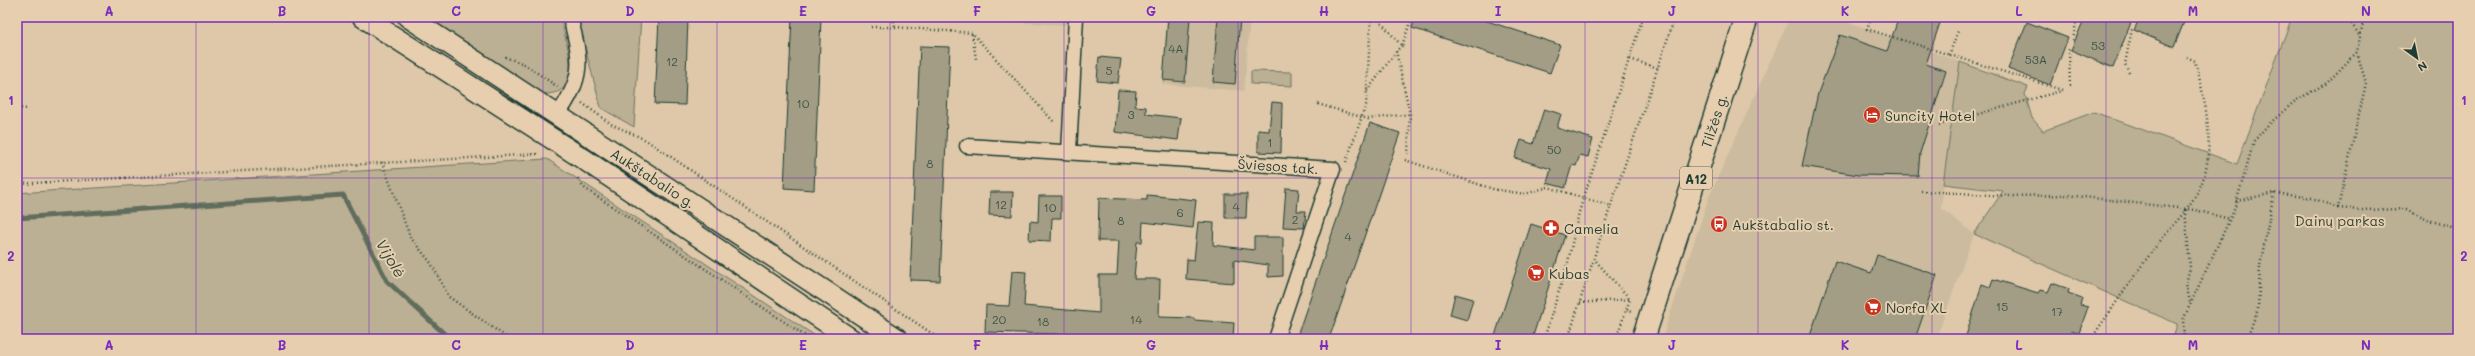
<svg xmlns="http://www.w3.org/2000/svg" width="2475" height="356" viewBox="0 0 2475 356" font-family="Mali,sans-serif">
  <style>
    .built { fill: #ccbb9e }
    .green { fill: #bbaf94; stroke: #6d7664 }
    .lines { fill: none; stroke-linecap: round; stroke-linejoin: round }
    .stream { stroke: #616d5c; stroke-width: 5 }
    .building { fill: #a39d85; stroke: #1f3d34 }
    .minor-casing { stroke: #1f3d34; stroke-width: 17 }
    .secondary-casing { stroke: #1f3d34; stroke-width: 23 }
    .trunk-casing { stroke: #1f3d34; stroke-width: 25 }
    .path { stroke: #1f3d34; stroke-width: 2.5; stroke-dasharray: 1 3; stroke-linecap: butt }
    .minor { stroke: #e6ceae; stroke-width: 14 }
    .secondary { stroke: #e6ceae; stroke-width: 20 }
    .trunk { stroke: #e6ceae; stroke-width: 22 }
    .grid { fill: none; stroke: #7b2cbf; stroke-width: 1; stroke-opacity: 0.55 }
    .labels { text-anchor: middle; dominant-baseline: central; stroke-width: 4; stroke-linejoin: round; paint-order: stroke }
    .number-label { font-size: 12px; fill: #405548 }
    .shield { fill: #e6ceae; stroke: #5b6859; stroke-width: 1 }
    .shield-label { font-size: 13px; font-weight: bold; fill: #1f3d34 }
    .poi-label { font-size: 14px; fill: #1f3d34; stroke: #e6ceae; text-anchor: start }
    .street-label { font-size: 14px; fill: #1f3d34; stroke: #e6ceae }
    .park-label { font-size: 14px; fill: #2f483e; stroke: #e6ceae }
    .water-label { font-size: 15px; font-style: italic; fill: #2a453b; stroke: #e6ceae }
    .neatline { fill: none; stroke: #7b2cbf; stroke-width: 1.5 }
    .grid-label { font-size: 13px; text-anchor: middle; font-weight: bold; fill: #7b2cbf }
  </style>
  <rect width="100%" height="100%" fill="#dec8a9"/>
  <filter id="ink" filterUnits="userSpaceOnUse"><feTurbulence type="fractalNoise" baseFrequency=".025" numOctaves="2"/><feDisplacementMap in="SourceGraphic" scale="8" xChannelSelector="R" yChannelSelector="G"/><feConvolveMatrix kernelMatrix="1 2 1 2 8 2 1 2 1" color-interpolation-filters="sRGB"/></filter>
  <g filter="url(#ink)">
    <path class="built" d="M904,17h165v8z
      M1167,17h83l-6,74 -82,-7z
      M1790,17h45l125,45 -19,146 33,26 -38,105h-274l47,-142z"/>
    <path class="green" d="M422,17h138c7,27 27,84 -22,76z
      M577,17h64l-7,110 -33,-19z
      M2292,17h166v322h-285l4,-15 -203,-90 29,-43 -60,-7 17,-122 68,25 -3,7 7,24 11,13 51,-19 143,52z
      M1251,71l41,1v14l-41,-2z
      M547,159l273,180h-803v-146z"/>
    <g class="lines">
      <path class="stream" d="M17,218l326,-23 44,86 63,58"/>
    </g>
    <path class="building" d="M659,17h29l-3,88 -30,-1z
      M792,17h29l-7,173 -30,-2z
      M1168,17h22l-5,65 -22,-2z
      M1218,17h22l-5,67 -22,-2z
      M1416,17h59l85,28 -10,28 -138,-45z
      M1899,17h43l-16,47 20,7 -26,82 -2,23 -60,-1 -56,-9 16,-73 22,-58 47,16z
      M2085,17h40l7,3 -19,48 -42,-18z
      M2140,17h46l-12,30 -40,-17z
      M2027,22l41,16 -18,47 -42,-16z
      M920,46l30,1 -10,234 -30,-1z
      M1099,57l22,2 -3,24 -21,-2z
      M1118,90l18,1 -1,15 11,1v7l35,4 -3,22 -63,-8z
      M1272,102l10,1 -1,50 -23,-1v-22l11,1z
      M1544,109l17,5 -4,14 36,11 -5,18 -8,-2 -4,11 -4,-1 -7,23 -18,-5 4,-14 -36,-11 6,-18 12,4z
      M1370,123l30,10 -71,206h-33z
      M1286,188l13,1 -2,22h9l-2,17 -21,-1z
      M990,192h23l-1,24 -23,-1z
      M1225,194h22l-1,24h-21z
      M1147,195l49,5 -3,28 -50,-6 -1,20h-5l-3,37h26l-1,38 35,1v2l40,3 -1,16h-117l-61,-5 -70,-2 1,-27 23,1 3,-35 14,1 -2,34 75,7v-38h18l2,-34h-21l1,-43 48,2z
      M1039,196h22v22h-9l-1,23 -22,-1 1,-19 8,1z
      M1198,222l16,1 -1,22 41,5v-13h29v39l-15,1v-12l-34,-5v23l-48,-4 1,-20 7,1z
      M1531,224l34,11 -33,104h-38z
      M1877,255l60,20 -22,64h-106l26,-78 36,12z
      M1993,279l45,14 2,-3 8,2 4,-9 17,6 -1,4 14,5 -2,7 8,2 -9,26 -8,-2 -3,6 -9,-3v5h-94l17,-55 8,3z
      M1455,294l18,5 -6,21 -17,-5z"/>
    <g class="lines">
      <g class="minor-casing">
        <path id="minor" d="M557,116c27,-39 25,-54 13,-99
          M967,146l366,23 -57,170
          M1069,152l7,-135"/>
      </g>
      <g class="secondary-casing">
        <path id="secondary" d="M363,17l222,143 266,179
          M408,17l490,322"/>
      </g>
      <g class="trunk-casing">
        <path id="trunk" d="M1643,339l104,-322"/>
      </g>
      <path class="path" d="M893,17l2,10
        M1376,17l26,29 10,-29
        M1871,17l-4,12 195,61
        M2135,17v4
        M2347,17l13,19
        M871,27h24l77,6 83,90
        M972,34l4,25
        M2073,40l4,-23
        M1402,46l-6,5 14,63 -2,40
        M2069,49l1,39
        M1949,55l9,-24
        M505,57l19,7 34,23
        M1630,59l28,9
        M2129,73l-4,-9 7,-35
        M1367,91l29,-39
        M582,103l29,21 35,16 294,199
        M1318,104l50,15 42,-5
        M17,108l12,1
        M1939,125l122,-34
        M1405,160l88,29 32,5 23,-7 62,19
        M382,162l28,75 21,26 18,34 60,42
        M1346,162l20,-57 5,-88
        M578,178l5,9 227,152
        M17,184l522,-30
        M1921,191l87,5 59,-1 128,15 35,9
        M2236,201l38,-8 38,5 26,10 28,-125 -9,-30
        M2338,208l22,2 46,-1 26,12 26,8
        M2185,210l5,57 -4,17 4,18
        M1580,303l50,-4 -36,-40
        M1627,309l5,2
        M1544,339l24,-77 11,-50 64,-195
        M1568,339l38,-119 69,-203
        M1616,339l14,-40
        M2091,339c21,-30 41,-61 63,-90 17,-23 44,-47 51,-76 9,-36 -1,-77 -10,-112l-8,-4
        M2184,339l-1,-19 51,-110 20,-69 13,-15 28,-25 32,-18 30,-31 7,-35
        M2247,339l11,-30 2,-43 14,-73"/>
      <use href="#minor" class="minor"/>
      <use href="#secondary" class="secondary"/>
      <use href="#trunk" class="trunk"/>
    </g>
  </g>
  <path class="grid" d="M196,17v322M369,17v322M543,17v322M717,17v322M890,17v322M1064,17v322M1238,17v322M1411,17v322M1585,17v322M1758,17v322M1932,17v322M2106,17v322M2279,17v322M17,178h2441"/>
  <defs>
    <g id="hotel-disc" transform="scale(0.9)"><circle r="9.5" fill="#c8321e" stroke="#e6ceae"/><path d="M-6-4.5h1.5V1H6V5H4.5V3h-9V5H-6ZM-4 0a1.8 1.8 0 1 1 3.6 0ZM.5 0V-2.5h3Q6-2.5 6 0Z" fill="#fff"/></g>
    <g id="bus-disc" transform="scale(0.9)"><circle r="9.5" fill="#c8321e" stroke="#e6ceae"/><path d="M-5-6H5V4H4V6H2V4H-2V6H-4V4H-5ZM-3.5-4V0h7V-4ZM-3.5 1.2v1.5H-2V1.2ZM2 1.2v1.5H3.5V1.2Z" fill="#fff"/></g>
    <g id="pharmacy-disc" transform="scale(0.9)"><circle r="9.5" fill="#c8321e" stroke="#e6ceae"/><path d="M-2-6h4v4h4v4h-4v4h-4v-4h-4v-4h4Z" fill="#fff"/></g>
    <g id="supermarket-disc" transform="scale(0.9)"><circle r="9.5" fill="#c8321e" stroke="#e6ceae"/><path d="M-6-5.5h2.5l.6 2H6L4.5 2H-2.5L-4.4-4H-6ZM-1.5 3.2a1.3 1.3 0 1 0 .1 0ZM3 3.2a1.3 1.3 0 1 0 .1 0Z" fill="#fff"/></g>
  </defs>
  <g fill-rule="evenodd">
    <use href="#hotel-disc" x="1872" y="115"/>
    <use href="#bus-disc" x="1719" y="224"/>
    <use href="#pharmacy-disc" x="1551" y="228"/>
    <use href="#supermarket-disc" x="1536" y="273"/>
    <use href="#supermarket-disc" x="1873" y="307"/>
  </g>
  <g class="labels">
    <g class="number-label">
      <text x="2098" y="45">53</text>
      <text x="1176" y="48">4A</text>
      <text x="2036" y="59">53A</text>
      <text x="672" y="61">12</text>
      <text x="1109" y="70">5</text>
      <text x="803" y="103">10</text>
      <text x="1131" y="114">3</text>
      <text x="1270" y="142">1</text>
      <text x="1554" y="149">50</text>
      <text x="930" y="163">8</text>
      <text x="1001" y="204">12</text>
      <text x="1236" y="206">4</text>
      <text x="1050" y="207">10</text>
      <text x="1180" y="212">6</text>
      <text x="1295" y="219">2</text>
      <text x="1121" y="220">8</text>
      <text x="1348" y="236">4</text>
      <text x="2002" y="306">15</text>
      <text x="2057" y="311">17</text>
      <text x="999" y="319">20</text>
      <text x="1136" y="319">14</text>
      <text x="1043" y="321">18</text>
    </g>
    <rect class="shield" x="1680" y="167" width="32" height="22" rx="3"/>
    <g class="shield-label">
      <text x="1696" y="178">A12</text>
    </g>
    <g class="poi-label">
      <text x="1885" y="115">Suncity Hotel</text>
      <text x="1732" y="224">Aukštabalio st.</text>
      <text x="1564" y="228">Camelia</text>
      <text x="1549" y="273">Kubas</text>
      <text x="1886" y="307">Norfa XL</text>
    </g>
    <g class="street-label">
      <text transform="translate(1714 121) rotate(-72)">Tilžės g.</text>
      <text transform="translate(1278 166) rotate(4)">Šviesos tak.</text>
      <text transform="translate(653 178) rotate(33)">Aukštabalio g.</text>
    </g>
    <g class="park-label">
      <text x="2340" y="220">Dainų parkas</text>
    </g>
    <g class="water-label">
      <text transform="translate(391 258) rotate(59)">Vijolė</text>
    </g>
  </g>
  <rect width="2475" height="356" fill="none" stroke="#e6ceae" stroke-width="44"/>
  <g transform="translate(2417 58) rotate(147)" stroke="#e6ceae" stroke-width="3" paint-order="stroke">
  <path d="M0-3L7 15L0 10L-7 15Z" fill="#1f3d34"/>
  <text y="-6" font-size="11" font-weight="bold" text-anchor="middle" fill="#1f3d34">N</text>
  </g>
  <rect x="22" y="22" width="2431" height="312" class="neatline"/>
  <g class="grid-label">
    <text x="109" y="16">A</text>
    <text x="282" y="16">B</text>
    <text x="456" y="16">C</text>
    <text x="630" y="16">D</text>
    <text x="803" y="16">E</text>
    <text x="977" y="16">F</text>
    <text x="1151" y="16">G</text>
    <text x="1324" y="16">H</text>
    <text x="1498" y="16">I</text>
    <text x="1672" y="16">J</text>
    <text x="1845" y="16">K</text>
    <text x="2019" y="16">L</text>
    <text x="2193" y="16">M</text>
    <text x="2366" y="16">N</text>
    <text x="11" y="105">1</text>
    <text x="2464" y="105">1</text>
    <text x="11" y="261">2</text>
    <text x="2464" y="261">2</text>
    <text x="109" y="350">A</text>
    <text x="282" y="350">B</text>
    <text x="456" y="350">C</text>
    <text x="630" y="350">D</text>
    <text x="803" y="350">E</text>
    <text x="977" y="350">F</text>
    <text x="1151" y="350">G</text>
    <text x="1324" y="350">H</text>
    <text x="1498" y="350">I</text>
    <text x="1672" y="350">J</text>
    <text x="1845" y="350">K</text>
    <text x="2019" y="350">L</text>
    <text x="2193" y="350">M</text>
    <text x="2366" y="350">N</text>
  </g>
</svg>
